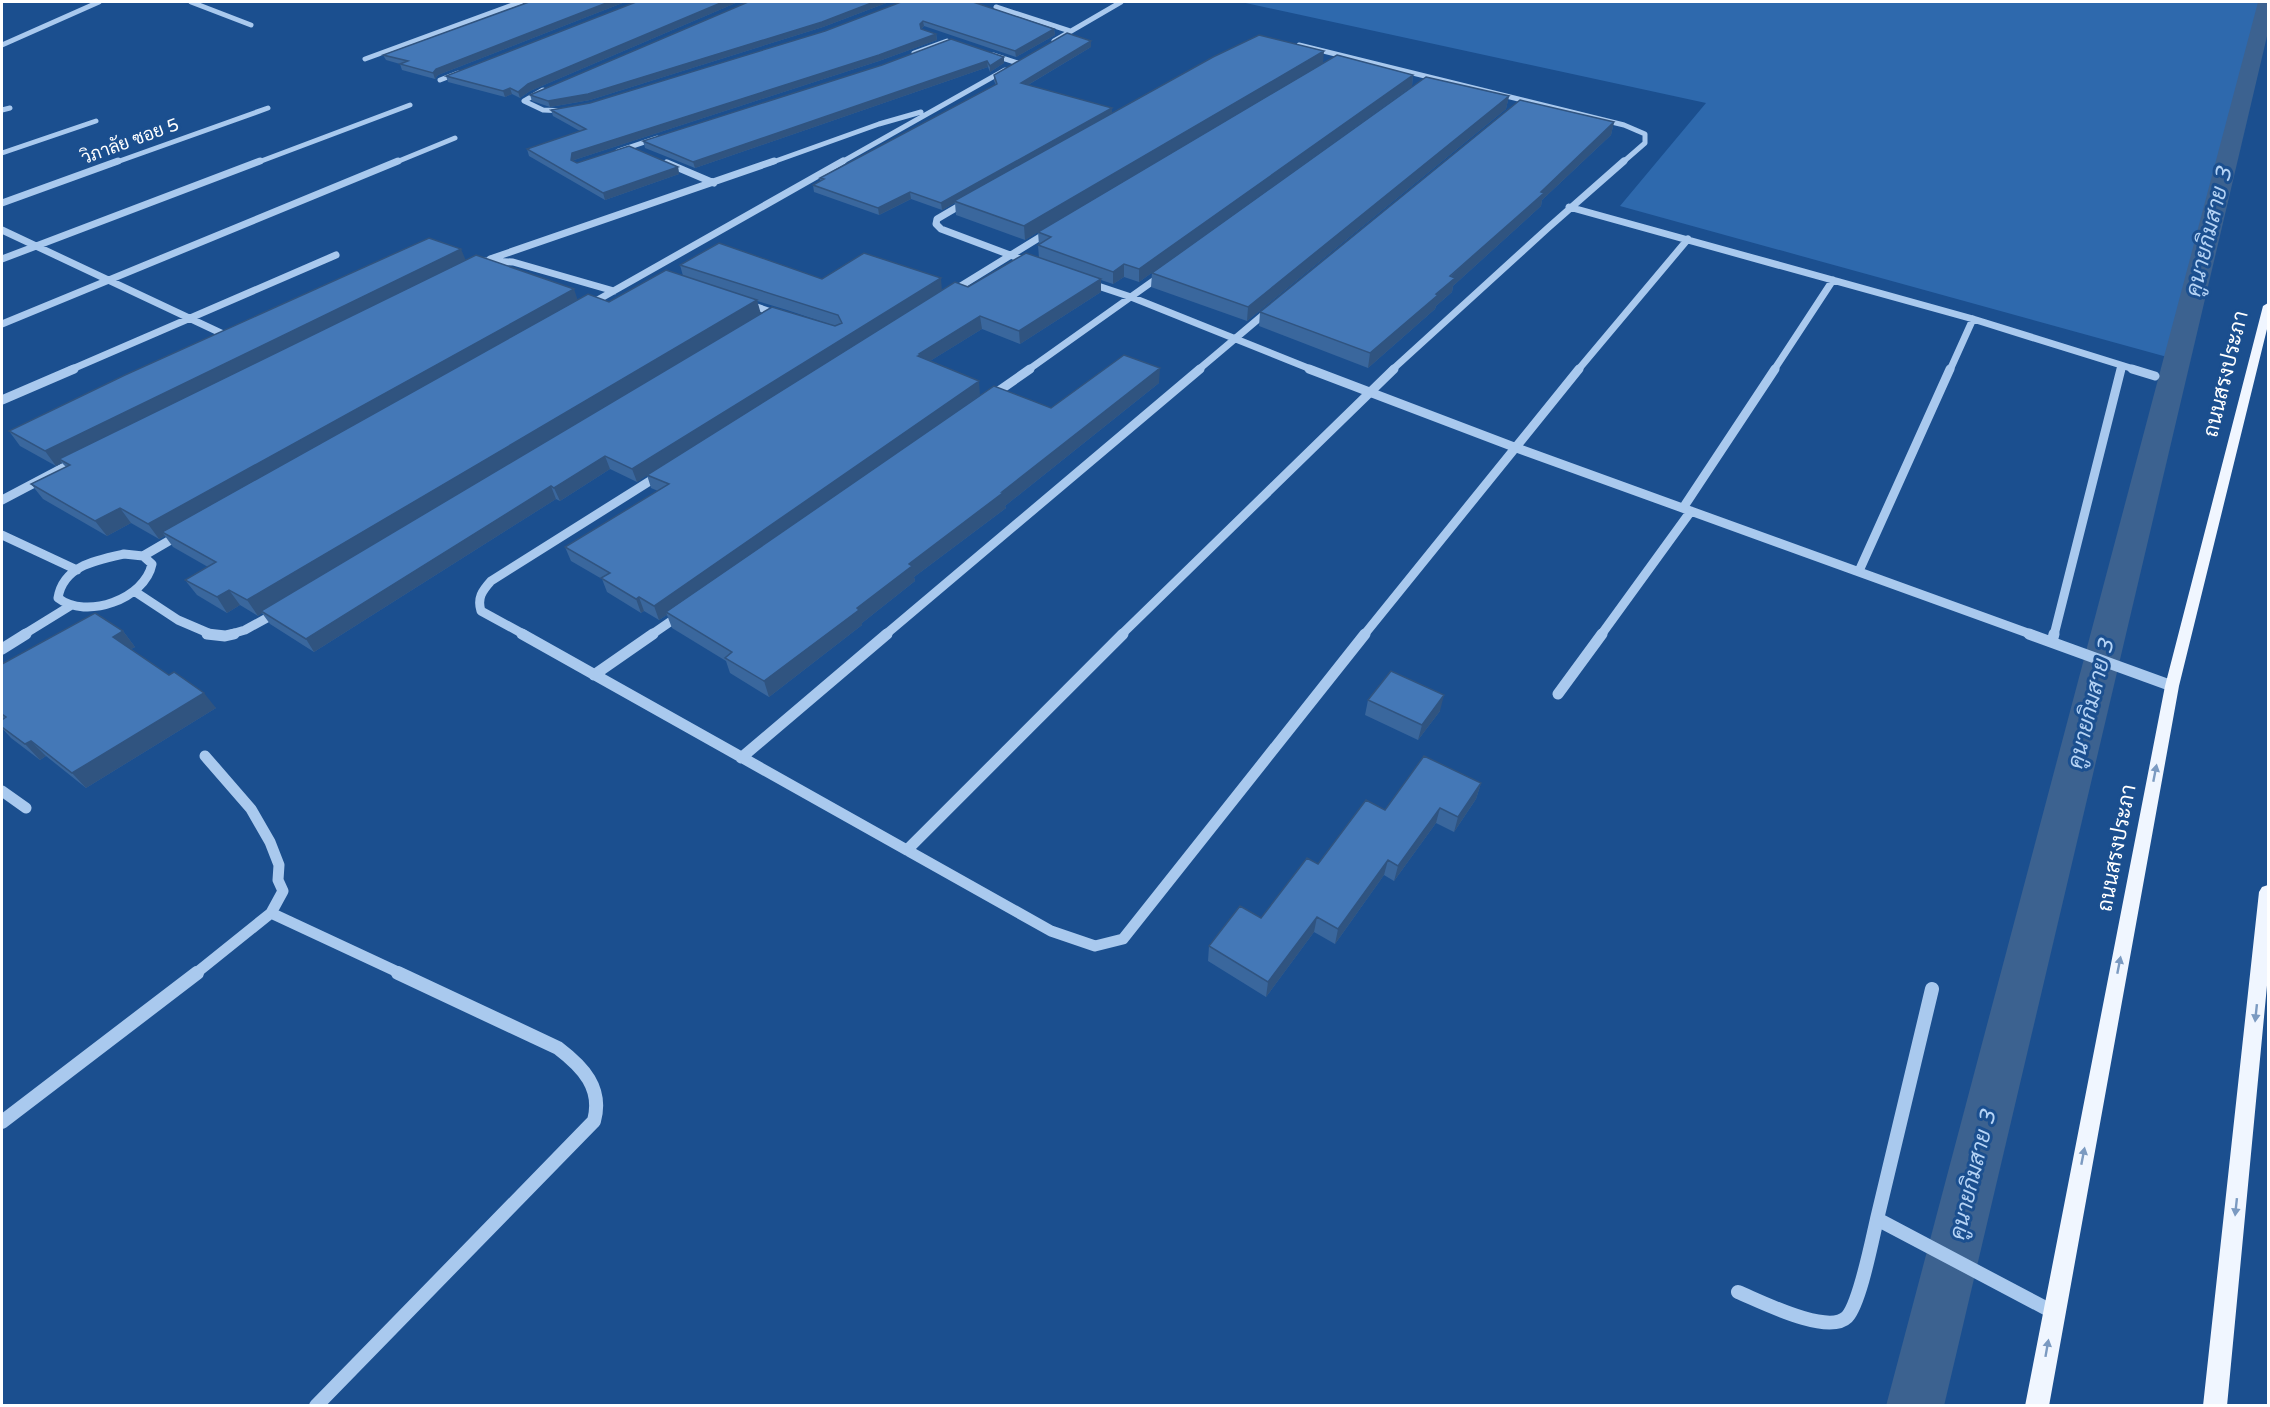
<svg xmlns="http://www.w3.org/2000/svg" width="2270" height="1407" viewBox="0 0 2270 1407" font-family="'Varela Round',Sarabun,sans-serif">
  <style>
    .green { fill: #2e69ad }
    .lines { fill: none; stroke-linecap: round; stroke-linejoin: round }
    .canal { fill: #3c6290; fill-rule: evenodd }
    .minor-far4 { stroke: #a9c9ee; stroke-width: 5 }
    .minor-far3 { stroke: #a9c9ee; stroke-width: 7 }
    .minor-far2 { stroke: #a9c9ee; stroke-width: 9 }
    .minor-far1 { stroke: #a9c9ee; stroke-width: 11 }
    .minor { stroke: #a9c9ee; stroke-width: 14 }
    .major { fill: #f0f6ff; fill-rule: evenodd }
    .wall { fill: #3a679d; fill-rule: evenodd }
    .shaded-wall { fill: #305480 }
    .building { fill: #4478b7; stroke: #305480; stroke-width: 1.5 }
    .oneway { fill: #7b9ac1 }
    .labels { text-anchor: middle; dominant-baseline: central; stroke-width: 6; stroke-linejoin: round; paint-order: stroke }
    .far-street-label { font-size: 18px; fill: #fff; stroke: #1b4f8f }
    .street-label { font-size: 21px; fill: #fff; stroke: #1b4f8f }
    .water-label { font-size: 22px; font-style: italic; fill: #b5d3f5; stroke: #1b4f8f }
  </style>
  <rect width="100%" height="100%" fill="#1b4f8f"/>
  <path class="green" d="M1241,2h1026l-89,358 -558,-154 86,-103z"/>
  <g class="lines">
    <path class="canal" d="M2258,2h10v30l-324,1374h-58z"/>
    <path class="minor-far4" d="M191,2l60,23
      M996,7l74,24
      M1054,41l67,-39
      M2,45l97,-43
      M1299,45l325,80 21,9v9l-23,20
      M914,53l33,-12
      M993,55l25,8
      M365,59l156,-57
      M440,80l18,-7
      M543,90l-19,11 19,9 22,1
      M2,110l8,-2
      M618,151l39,-13
      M2,153l94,-32
      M114,163l154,-55
      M256,163l154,-58
      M394,163l61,-25
      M770,163l109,-39 42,-12
      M840,163l165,-93"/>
    <path class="minor-far3" d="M667,163l47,20
      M966,202l-29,17 -1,5 5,5 88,33
      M2,203l116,-42
      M1569,207l404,112 164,51
      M2,230l221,104
      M2,259l258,-98
      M490,259l284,-98
      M483,261l30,1 101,29
      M1089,283l42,14 182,73
      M951,292l99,-61
      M745,303l29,10 -4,2
      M587,306l256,-145
      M2,324l396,-163
      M70,370l266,-115
      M1028,370l135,-96
      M1198,370l71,-60
      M1392,370l157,-143 75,-66
      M1578,370l110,-131
      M1774,370l59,-90
      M1950,370l23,-51
      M2121,370l1,-4"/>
    <path class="minor-far2" d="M1309,369l205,78 519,188
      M2132,369l23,7
      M990,397l40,-28
      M2,400l72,-31
      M2,500l74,-39
      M1683,508l92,-139
      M2,535l75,35
      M124,554l19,2 9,8c-7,35 -66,56 -94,34 5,-32 38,-38 66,-44z
      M143,556l36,-21
      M1859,571l91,-202
      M134,591l44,29 35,15
      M23,635l47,-29
      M228,635l17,-5 31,-17
      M525,635l-44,-24c-4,-13 1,-20 10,-30l170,-107
      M651,635l29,-20
      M885,635l315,-266
      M1121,635l273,-266
      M1364,635l215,-266
      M1601,635l90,-124
      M2054,635l67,-266"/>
    <path class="minor-far1" d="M207,634l18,2 9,-2
      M522,634l529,297 44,15 28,-7 242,-305
      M2029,634l143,52
      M2052,642l2,-8
      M2,649l24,-15
      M594,675l59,-41
      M1558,694l44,-60
      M741,758l146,-124
      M2,791l24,17
      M907,850l216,-216
      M271,913l131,61
      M195,974l76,-61 12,-22 -5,-11 1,-15 -9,-23 -19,-33 -46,-53"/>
    <path class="minor" d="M1932,989l-55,230 176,93
      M2,1122l195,-149
      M1738,1292c22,9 90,44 109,25 13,-14 25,-77 30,-98
      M316,1406l278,-285c9,-33 -11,-54 -36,-73l-160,-75"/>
    <path class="major" d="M2268,303v22l-89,361 -130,720h-24l140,-720 98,-380z
      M2268,885v90l-41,431h-24l56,-514 3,-5z"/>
  </g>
  <path class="wall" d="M529,2h96l-187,73 -3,4 -33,-9 -2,-6 -14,-4 -3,-5z
    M636,2h102l-208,89 -10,7 -8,-4 -7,3 -57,-15 -2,-6z
    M748,2h141l-66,25 -233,73 -40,7 -18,-6 -2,-6z
    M901,2l153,27 1,6 -39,22 -92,-31 -3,3 15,5 1,6 -58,21 -305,99v1l3,2 101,4 1,7 -74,26 -76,-44 -2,-7 53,-18 -27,-15 -2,-6 39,-7 235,-72z
    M951,39l53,24 -14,9 -2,-5 -293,101 -50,-20 -2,-7 239,-76z
    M1091,47l-63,38 84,29 211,-51 -279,165 369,-153 -1,11 -273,196 -15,-5 -11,7 -12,-4v12l-81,52 -38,-15 -52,32 50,34 -55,39 126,-26 108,-25 -154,123 1,2 -92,69 1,4 -53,42v2l-93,72 -39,-24 -4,-12 -54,-33 -5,-13 -8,5 -15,-9 -3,2 -34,-21 -5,-13 -31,-18 -6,-14 93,-56 -7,-3 -4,-13 -10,7 -27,-13 -50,32 -4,-2 -242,153 -44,-28 -8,-11 -4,3 -18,-11 -13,8 -30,-18 -12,-15 23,-13 -35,-20 -8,-11 -6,3 -28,-16 -24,13 -64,-37 -12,-15 35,-17 -4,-4 -6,3 -36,-20 -11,-15 457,-171 112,40 31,2 74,-26 -3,-11 262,25 26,-3 71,-29 -1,-13h1l-1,-13 -13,8 -69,-25 -1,-12 -13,7 -31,-11 -32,16 -65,-23 -1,-7 7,-4v-3l176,-93 -2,-4v-6zM757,301l30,9 48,16 -75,-12z
    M1509,96l-3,13 -259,212 -96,-34 1,-14z
    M1614,122l-3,13 -69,65 -1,6 -88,80 -1,6 -16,14 -1,3 -67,59 -109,-42 1,-14z
    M123,631l12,16 -4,2 85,59 -130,80 -40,-32 -6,4 -29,-22 -9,-10v-8l1,-1 -1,-1v-54z
    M1368,700l72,11 -22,29 -53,-25z
    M1481,783l-5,16 -22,33 -18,-9 -42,58 -10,-6 -49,69 -21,-12 -48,65 -58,-36 1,-15 52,-28 57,-54 67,-54z"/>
  <path class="shaded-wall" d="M609,2h16l-187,73 -3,4 -2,-6 3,-4z
    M723,2h15l-208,89 -10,7 -2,-6 10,-8z
    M874,2h15l-66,25 -233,73 -40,7 -2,-6z
    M923,21l1,5 -4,4v-6z
    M1054,29l1,6 -39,22 -1,-6z
    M936,34l1,6 -58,21 -305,99 -1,6 -2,-6 1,-7z
    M1091,41v6l-70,42v-6z
    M1324,51l-1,12 -298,177 -1,-14z
    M1004,57v6l-14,9v-6z
    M987,61l1,6 -293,101 -2,-6z
    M1413,75l-1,11 -273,196v-13z
    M510,88l2,6 -7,3 -2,-6z
    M1509,96l-3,13 -259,212 1,-14z
    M1112,108v7l-158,86 1,2 -13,7 -1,-7z
    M1614,122l-3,13 -69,65 -1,6 -88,80 -1,6 -16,14 -1,3 -67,59 2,-15z
    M678,167l1,7 -74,26 -2,-7z
    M910,192l1,7 -32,16 -1,-7z
    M461,249l6,14 -408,196 3,4 -6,3 -11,-15z
    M1124,264v13l-11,7v-12z
    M941,278l1,13 -305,191 -5,-13z
    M1101,279v13l-81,52 -1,-13z
    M574,289l5,15 -417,228 3,4 -6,3 -11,-15z
    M757,300l4,14 -500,297 1,2 -4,3 -11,-16z
    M980,316l2,13 -60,37 -2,3 -1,-15z
    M1160,368l-1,15 -154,123 1,2 -92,69 1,4 -53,42v2l-93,72 -5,-16 93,-73 52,-44z
    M979,381l1,14 -312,219 -2,-2 1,3 -8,5 -5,-14z
    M605,456l5,13 -50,32 -6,-13z
    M551,486l5,13 -242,153 -8,-13z
    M120,508l11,15 -24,13 -12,-15z
    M229,590l11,15 -13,8 -10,-16z
    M639,597l5,14 -3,2 -5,-14z
    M123,631l12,16 -10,5 -12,-15z
    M204,693l12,15 -130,80 -14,-15z
    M1444,695l-4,16 -22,29 4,-15z
    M31,741l15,15 -6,4 -15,-16z
    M1481,783l-5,16 -22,33 4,-15z
    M1440,808l-4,15 -42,58 4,-15z
    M1388,860l-4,15 -49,69 3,-15z
    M1317,917l-3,15 -48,65 2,-15z"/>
  <path class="building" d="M529,2h80l-173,67 -3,4 -33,-9 8,-3 -25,-6z
    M636,2h87l-195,82 -10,8 -8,-4 -7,3 -57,-15z
    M748,2h126l-52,20 -234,72 -40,7 -18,-6z
    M901,2h72l81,27 -39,22 -92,-30 -3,3 1,5 15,5 -57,21 -307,98 -1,7 6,3 52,-17 49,21 -75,26 -76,-44 59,-20 -35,-19 39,-7 235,-72z
    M1067,33l24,8 -70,42 91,25 -171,95 -31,-11 -32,16 -65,-23 11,-6 -4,-1 177,-94 -3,-9z
    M1259,35l65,16 -300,175 -70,-25 259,-144z
    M951,39l53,18 -14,9 -3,-5 -294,101 -50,-21 239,-76z
    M1337,55l76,20 -274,194 -15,-5 -11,8 -75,-27 13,-8 -13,-5z
    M1426,77l83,19 -261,211 -96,-34z
    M1520,100l94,22 -73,70 3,1 -94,83 5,2 -19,16 2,1 -68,58 -110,-41z
    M429,238l32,11 -416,202 -36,-20 116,-56z
    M719,243l103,36 42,-26 77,25 -309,191 -27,-13 -51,32 -3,-2 -245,153 -45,-28 511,-304 63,19 7,-3 -4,-8 -158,-50z
    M1026,253l75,26 -82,52 -39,-15 -61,38 2,1 -3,1 61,25 -325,225 -15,-9 -3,2 -35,-21 9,-5 -45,-26 104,-63 -22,-9 308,-193 13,5z
    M476,255l98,34 -426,235 -28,-16 -25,13 -64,-37 39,-19 -11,-6z
    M666,270l91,30 -510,300 -18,-10 -12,7 -32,-17 31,-18 -54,-30 426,-238 21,8z
    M1124,355l36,13 -158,124h2l-95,72 3,2 -55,42 2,2 -95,71 -39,-23 7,-6 -66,-40 328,-226 57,22z
    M95,613l28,18 -10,6 56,38 5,-3 30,21 -132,80 -41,-32 -6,3 -23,-17v-7l4,-3 -4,-3v-50z
    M1391,671l53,24 -22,30 -54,-25z
    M1424,756l57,27 -23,34 -18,-9 -42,58 -10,-6 -50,69 -21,-12 -49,65 -59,-36 31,-40 21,12 46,-60 11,6 48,-64 19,10z"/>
  <defs><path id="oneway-solid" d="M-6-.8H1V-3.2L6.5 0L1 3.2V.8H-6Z" transform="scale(1.5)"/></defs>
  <g class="oneway">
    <use href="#oneway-solid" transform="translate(2155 773) rotate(-79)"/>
    <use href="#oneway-solid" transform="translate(2119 965) rotate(-79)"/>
    <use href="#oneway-solid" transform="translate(2256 1013) rotate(96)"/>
    <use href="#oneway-solid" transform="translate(2083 1156) rotate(-79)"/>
    <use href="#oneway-solid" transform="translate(2236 1207) rotate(96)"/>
    <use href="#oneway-solid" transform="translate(2047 1348) rotate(-80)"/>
  </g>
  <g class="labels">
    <g class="far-street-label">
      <text transform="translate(130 141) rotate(-20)">วิภาลัย ซอย 5</text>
    </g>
    <g class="street-label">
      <text transform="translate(2226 374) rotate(-76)">ถนนสรงประภา</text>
      <text transform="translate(2117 848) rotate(-79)">ถนนสรงประภา</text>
    </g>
    <g class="water-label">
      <text transform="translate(2209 232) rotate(-76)">คูนายกิมสาย 3</text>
      <text transform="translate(2091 704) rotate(-76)">คูนายกิมสาย 3</text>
      <text transform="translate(1973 1175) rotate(-76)">คูนายกิมสาย 3</text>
    </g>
  </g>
  <rect width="2270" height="1407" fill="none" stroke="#ffffff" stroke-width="6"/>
</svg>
